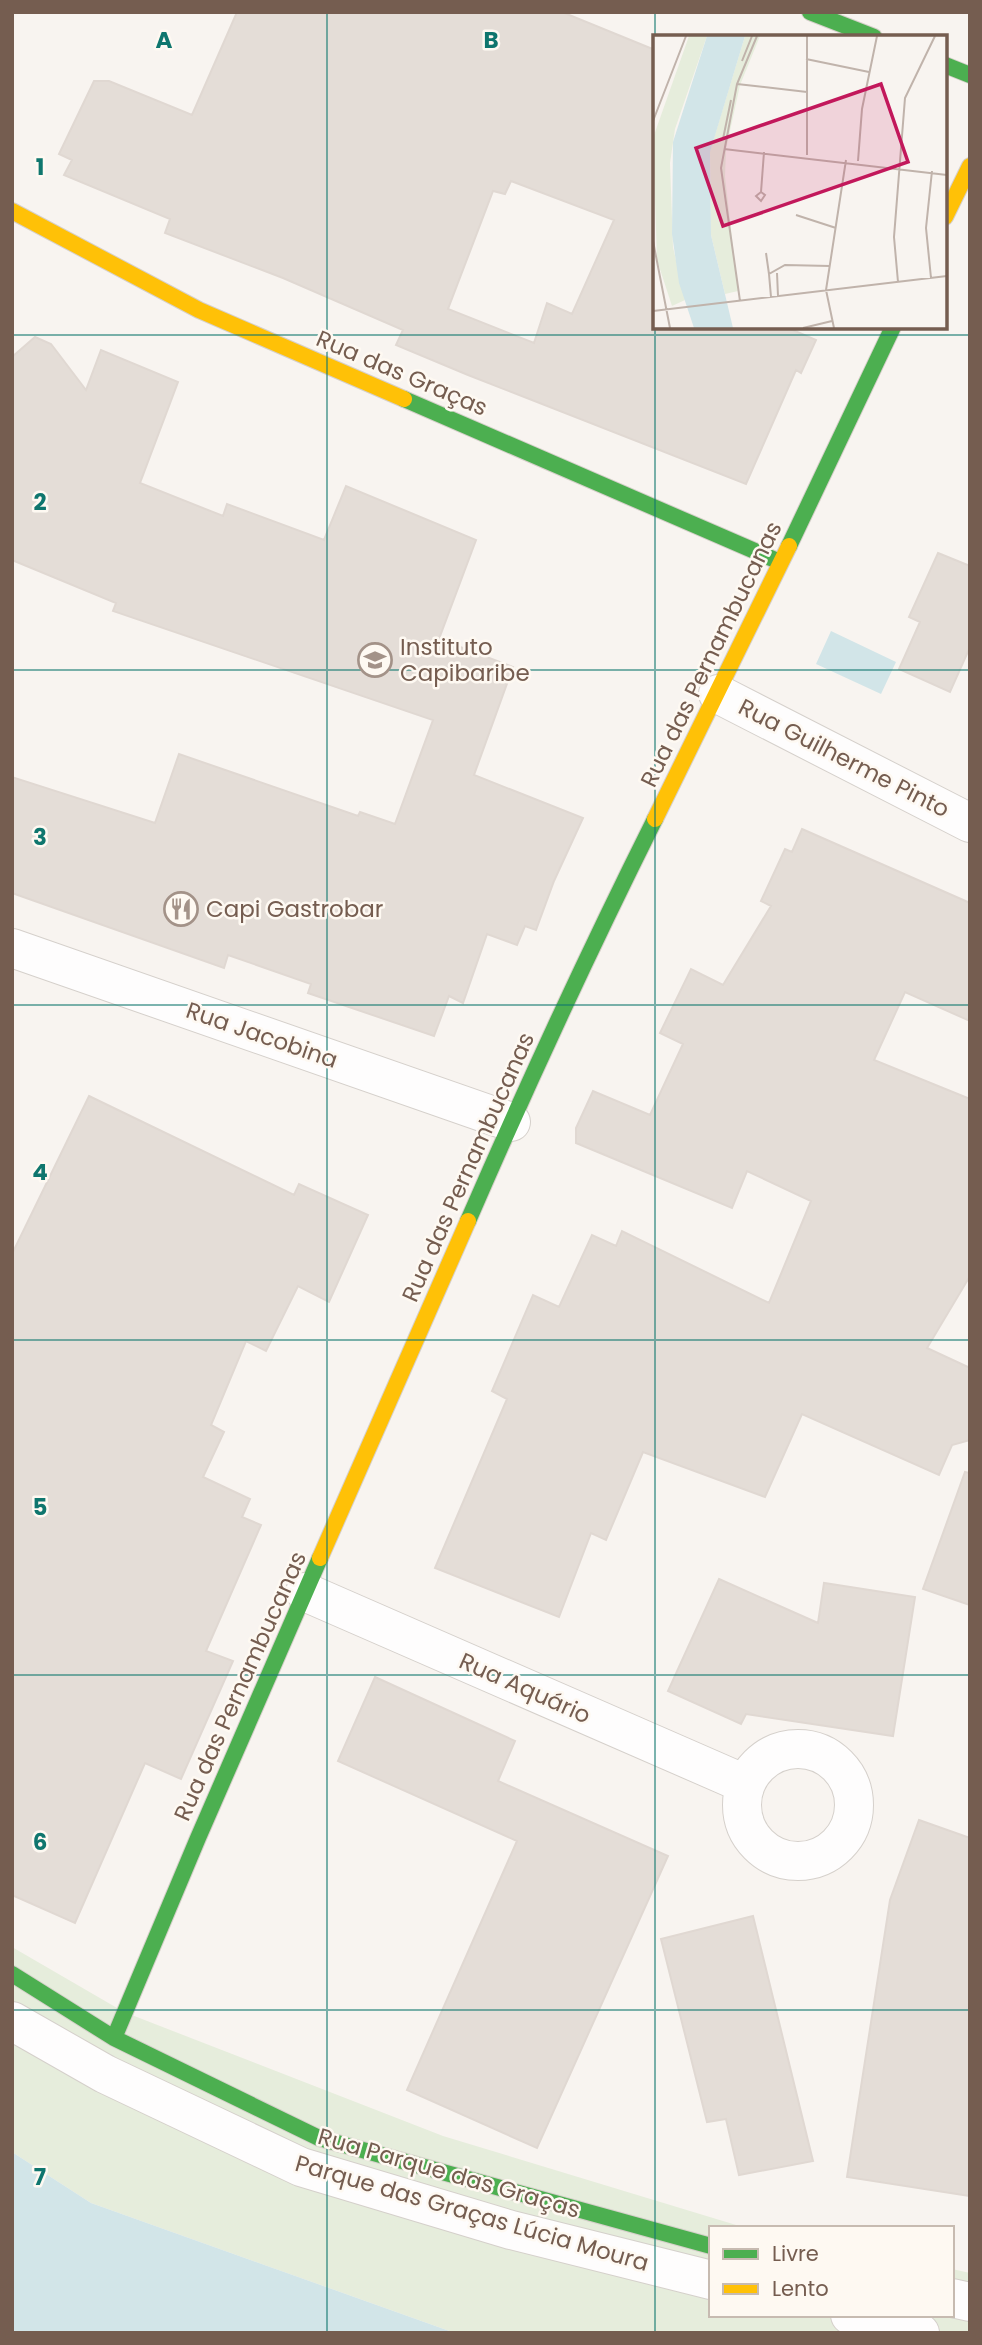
<svg xmlns="http://www.w3.org/2000/svg" width="982" height="2345" viewBox="0 0 982 2345" font-family="Poppins,sans-serif">
  <style>
    .green { fill: #e6eddc }
    .water { fill: #d2e5e8 }
    .building { fill: #e4ddd7; stroke: #e0d8d2; stroke-width: 2; fill-rule: evenodd }
    .lines { fill: none; stroke-linecap: round; stroke-linejoin: round }
    .street-casing { stroke: #d5d0cb; stroke-width: 40 }
    .fast-casing { stroke: #d6d0ca; stroke-width: 18 }
    .slow-casing { stroke: #d6d0ca; stroke-width: 18 }
    .street { stroke: #fefdfd; stroke-width: 38 }
    .fast { stroke: #4caf50; stroke-width: 16 }
    .slow { stroke: #ffc107; stroke-width: 16 }
    .grid { fill: none; stroke: #0f766e; stroke-width: 2; stroke-opacity: 0.55 }
    .labels { text-anchor: middle; dominant-baseline: central; stroke-width: 5; stroke-linejoin: round; paint-order: stroke }
    .street-label { font-size: 23px; fill: #755d50; stroke: #fef9f2 }
    .poi-label { font-size: 23px; fill: #755d50; stroke: #fef9f2; text-anchor: start }
    .inset-road { fill: none; stroke: #c0b3ab; stroke-width: 2 }
    .view { fill: #c2185b; fill-opacity: 0.15; stroke: #c2185b; stroke-width: 3.5 }
    .inset-edge { fill: none; stroke: #755d50; stroke-width: 3.5 }
    .grid-label { font-size: 23px; text-anchor: middle; font-weight: bold; fill: #0f766e; stroke: #fef9f2; stroke-width: 5; stroke-linejoin: round; paint-order: stroke }
  </style>
  <rect width="100%" height="100%" fill="#f8f4f0"/>
  <path class="green" d="M12,1947l112,65 319,124 303,92h-35v87h241v-46l18,4v60h-515l-364,-130 -79,-51z"/>
  <path class="water" d="M831,631l65,31 -15,32 -65,-30z
    M12,2152l79,51 364,130h-443z"/>
  <path class="building" d="M237,12h325l93,38v277h131l30,13 -15,33 -5,-3 -50,114 -278,-109 -72,-30 7,-15 -120,-52 -118,-45 5,-14 -106,-44 8,-15 -13,-6 35,-73h15l83,34zM511,181l103,39 -42,94 -25,-11 -13,40 -86,-34 45,-118 12,3z
    M35,337l16,7 35,46 15,-40 77,32 -38,101 83,33 4,-12 97,36 22,-54 130,54 -37,99 74,28 -39,108 109,43 -29,63 -18,49 -11,-4 -8,19 -30,-11 -24,69 -14,-7 -15,40 -126,-43 3,-9 -83,-29 -4,13 -212,-75v-116l143,46 24,-69 179,62 2,-4 35,12 38,-104 -320,-109 3,-8 -104,-43v-203z
    M938,553l32,13v81l-20,45 -51,-23 21,-47 -11,-5z
    M802,829l168,74v118l-65,-29 -31,68 96,39v177l-43,72 43,20v72l-18,5 -13,30 -137,-61 -37,83 -122,-45 -37,88 -15,-7 -32,84 -124,-49 72,-169 -15,-8 41,-96 26,12 33,-72 24,11 6,-15 147,72 42,-102 -64,-30 -15,37 -156,-65v-15l17,-37 57,24 33,-71 -23,-11 31,-64 32,16 48,-79 -10,-5 24,-52 7,3z
    M89,1096l205,99 5,-11 69,31 -39,87 -31,-16 -32,65 -20,-10 -35,84 13,7 -21,45 47,22 -8,18 19,8 -55,126 27,10 -52,118 -36,-16 -70,160 -63,-28v-641z
    M965,1472l5,1v132l-47,-16z
    M719,1579l99,44 6,-40 91,14 -22,139 -147,-22 -5,10 -73,-33z
    M375,1677l140,64 -17,40 170,75 -131,292 -130,-58 110,-249 -179,-80z
    M919,1820l51,18v358l-123,-19 43,-277z
    M753,1916l60,245 -74,14 -13,-56 -19,3 -46,-183z"/>
  <g class="lines">
    <g class="street-casing">
      <path id="street" d="M718,694l252,129
        M12,948l499,174
        M305,1592l440,192
        M742 1805a56 56 0 1 1 112 0a56 56 0 1 1-112 0Z
        M12,2021l93,53 196,93 210,63 200,50
        M952,2298l18,4
        M850,2315l70,18"/>
    </g>
    <g class="fast-casing">
      <path id="fast" d="M810,12l64,25
        M945,65l25,10
        M404,399l376,163
        M789,546l104,-219
        M468,1221c59,-136 121,-270 187,-402
        M12,1974l102,64 205,100 392,108
        M114,2038l84,-200 122,-280"/>
    </g>
    <g class="slow-casing">
      <path id="slow" d="M12,211l187,99 205,89
        M945,217l25,-51
        M655,819l134,-273
        M320,1558l148,-337"/>
    </g>
    <use href="#street" class="street"/>
    <use href="#fast" class="fast"/>
    <use href="#slow" class="slow"/>
  </g>
  <path class="grid" d="M327,12v2321M655,12v2321M12,335h958M12,670h958M12,1005h958M12,1340h958M12,1675h958M12,2010h958"/>
  <defs>
    <g id="school-ring" transform="scale(1.75)"><circle r="9.5" fill="#fef9f2" stroke="#a39288" stroke-width="1.5"/><path d="M0-5L7-2L0 1L-7-2ZM-4 1L0 2.5L4 1V4Q0 6-4 4Z" fill="#a39288"/></g>
    <g id="restaurant-ring" transform="scale(1.75)"><circle r="9.5" fill="#fef9f2" stroke="#a39288" stroke-width="1.5"/><path d="M-5-6h1v4h1v-4h1v4h1v-4h1v5L-1.5 .5V6h-2V.5L-5-1ZM5-6V6H3V1.5H1.5Q1.5-4 5-6Z" fill="#a39288"/></g>
  </defs>
  <g fill-rule="evenodd">
    <use href="#school-ring" x="375" y="660"/>
    <use href="#restaurant-ring" x="181" y="909"/>
  </g>
  <g class="labels">
    <g class="street-label">
      <text transform="translate(402 373) rotate(23)">Rua das Graças</text>
      <text transform="translate(711 654) rotate(-64)">Rua das Pernambucanas</text>
      <text transform="translate(844 758) rotate(27)">Rua Guilherme Pinto</text>
      <text transform="translate(262 1035) rotate(19)">Rua Jacobina</text>
      <text transform="translate(468 1167) rotate(-66)">Rua das Pernambucanas</text>
      <text transform="translate(240 1686) rotate(-66)">Rua das Pernambucanas</text>
      <text transform="translate(525 1688) rotate(24)">Rua Aquário</text>
      <text transform="translate(449 2173) rotate(16)">Rua Parque das Graças</text>
      <text transform="translate(472 2213) rotate(16)">Parque das Graças Lúcia Moura</text>
    </g>
    <g class="poi-label">
      <text x="400" y="647">Instituto<tspan x="400" dy="26">Capibaribe</tspan></text>
      <text x="206" y="909">Capi Gastrobar</text>
    </g>
  </g>
  <g transform="translate(653 35)">
    <rect width="294" height="294" fill="#f8f4f0"/>
    <path d="M36,1h18l-32,93 -5,34 3,84 12,53 -13,6 -15,-46 -4,-122zM92,1h15l-20,49 -14,64 -1,28 13,114 -13,3 -14,-59 -1,-84z" fill="#e6eddc"/>
    <path d="M54,1h38l-35,116 1,83 22,93h-39l-15,-45 -7,-49 1,-92z" fill="#d2e5e8"/>
    <path class="inset-road" d="M153,24l63,13M89,26l10,-25M84,49l70,8M0,86l33,-85M70,104l8,-39M71,114l223,26M154,120v-119M205,126l4,-52 15,-73M108,157l4,3 -4,6 -5,-5 5,-4 3,-40M143,180l40,13M0,206l17,87M113,218l3,21M124,238l1,23M278,243l-5,-50 6,-57M245,247l-4,-45 11,-139 30,-62M118,262l-2,-23 16,-9 45,1M87,266l-19,-133 16,-84 20,-48M0,276l294,-35M150,293l29,-7M181,293l-8,-38 20,-130"/>
    <path class="view" d="M228,49l27,78 -185,64 -27,-78z"/>
    <rect width="294" height="294" class="inset-edge"/>
  </g>
  <g class="grid-label">
    <text x="164" y="48">A</text>
    <text x="491" y="48">B</text>
    <text x="40" y="175">1</text>
    <text x="40" y="510">2</text>
    <text x="40" y="845">3</text>
    <text x="40" y="1180">4</text>
    <text x="40" y="1515">5</text>
    <text x="40" y="1850">6</text>
    <text x="40" y="2185">7</text>
  </g>
  <rect width="982" height="2345" fill="none" stroke="#755d50" stroke-width="28"/>
  <rect x="709" y="2226" width="245" height="91" fill="#fef9f2" stroke="#c7bbb1" stroke-width="2"/>
  <rect x="723" y="2249" width="35" height="10" fill="#4caf50" stroke="#c7bbb1" stroke-width="2"/>
  <text x="772" y="2261" font-size="21" fill="#755d50">Livre</text>
  <rect x="723" y="2284" width="35" height="10" fill="#ffc107" stroke="#c7bbb1" stroke-width="2"/>
  <text x="772" y="2296" font-size="21" fill="#755d50">Lento</text>
</svg>
